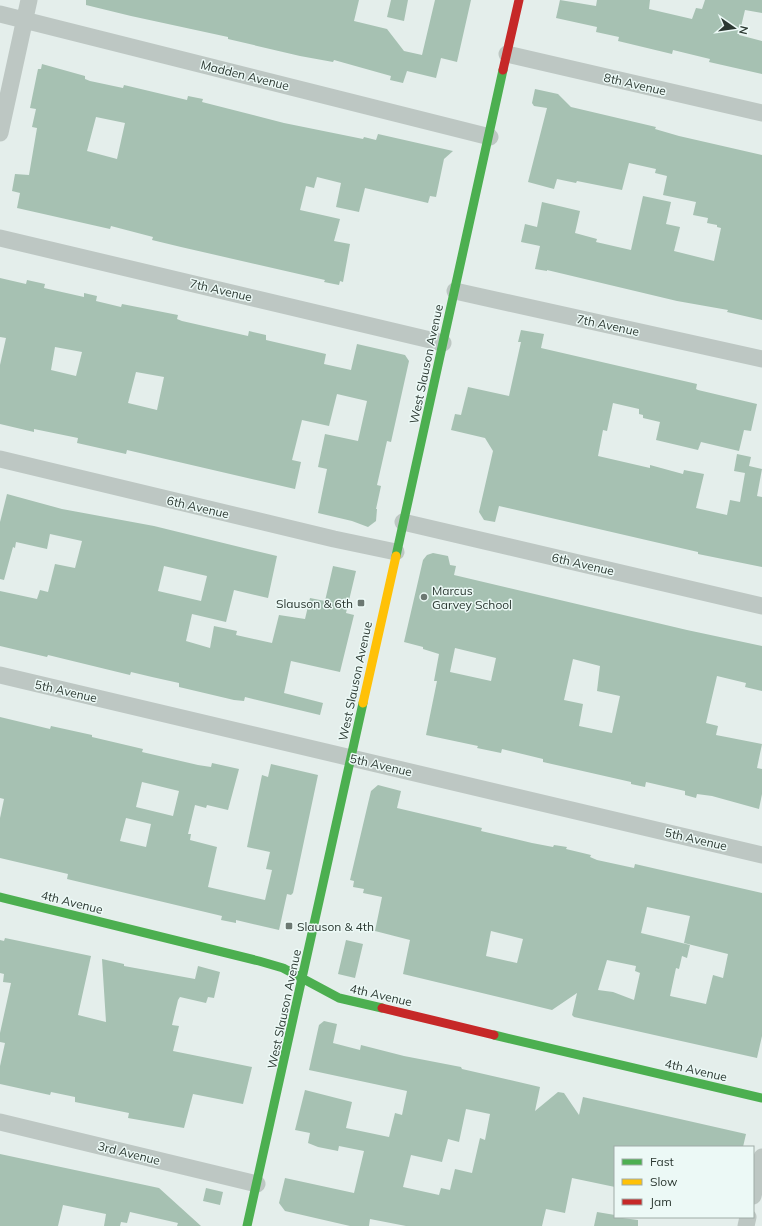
<svg xmlns="http://www.w3.org/2000/svg" width="762" height="1226" viewBox="0 0 762 1226" font-family="Mulish,sans-serif">
  <style>
    .building { fill: #a6c1b2; fill-rule: evenodd }
    .lines { fill: none; stroke-linecap: round; stroke-linejoin: round }
    .street { stroke: #bdc7c3; stroke-width: 17 }
    .fast { stroke: #4caf50; stroke-width: 9 }
    .slow { stroke: #ffc107; stroke-width: 9 }
    .jam { stroke: #c62828; stroke-width: 9 }
    .poi-dot { fill: #6c7872; stroke: #ecf9f6; stroke-width: 1.5 }
    .labels { text-anchor: middle; dominant-baseline: central; stroke-width: 3; stroke-linejoin: round; paint-order: stroke }
    .street-label { font-size: 12px; fill: #2b3831; stroke: #ecf9f6 }
    .poi-label { font-size: 12px; fill: #2b3831; stroke: #ecf9f6; text-anchor: start }
  </style>
  <rect width="100%" height="100%" fill="#e4eeeb"/>
  <path class="building" d="M86,0h273l-5,21 33,8 17,22 18,4 13,-55h36l-14,62 -16,-4 -5,20 -29,-7 -4,12 -13,-3 1,-4 -57,-16 -1,2 -33,-6 -72,-17v-2l-97,-21 -45,-11z
    M391,0h17l-4,21 -17,-4z
    M560,0l36,6 1,-6h53l-1,9 43,10 4,-11 6,1 3,-9h57v13l-17,-3 -6,25 23,6v33l-53,-12 1,-3 -37,-9 -1,4 -54,-13 1,-4 -23,-5 1,-5 -41,-9z
    M42,64l43,12v3l5,2 33,7 1,-3 63,15 1,-4 15,3 -1,3 82,21 79,16 1,-2 12,3 2,-6 75,17 -9,8 -8,38 -6,-1 -2,7 -63,-15 -6,24 -23,-5 5,-24 -24,-6 -3,11 -8,-2 -6,24 40,9 -6,22 16,3 -7,38 -3,-1 -1,4 -15,-3 1,-2 -144,-33 -29,-7 1,-3 -42,-11 -1,3 -93,-21 3,-15 -8,-2 3,-17 14,1 8,-47 -5,-1 4,-18 -6,-1 8,-39h3zM96,117l29,6 -8,36 -30,-8z
    M535,89l23,5 13,13 85,20 -1,2 24,7 83,19v165l-35,-8 1,-2 -51,-9 -130,-31v1l-12,-2 5,-23 -19,-4 4,-18 12,3 5,-25 38,9 -5,22 22,6 -1,3 35,8 12,-54 28,6 -5,22 14,3 -6,24 40,10 7,-33 -4,-1v-2l-10,-2 1,-5 -15,-3 3,-13 -33,-7 4,-19 -12,-3 1,-4 -27,-6 -7,27 -45,-9 -1,2 -19,-4 -3,10 -26,-7 19,-74 -13,-2 -2,-3z
    M0,278l26,6 1,-4 18,4 -1,4 40,9v-4l13,3 -1,5 25,6 1,-3 56,11 -1,4 5,2 66,15 1,-5 17,4v5l60,14 -2,10 27,6 6,-26 48,11 4,6 -18,81 -4,-1 -10,44 4,1 -5,23h1l-1,12 -8,6 -16,-6 -34,-8 9,-44 -9,-2 7,-33 33,7 9,-40 -30,-7 -8,32 -27,-6 -10,40 9,2 -6,27 -168,-39 -1,4 -49,-11 1,-5 -44,-9v3l-34,-8v-59l6,-27 -6,-1zM55,347l27,5 -6,24 -25,-6zM136,372l28,5 -7,33 -29,-7z
    M521,330l23,4 -3,14 156,36 -1,5 2,1 59,14 -6,27 -7,-1 -5,21 -38,-9 -3,8 -42,-10 4,-18 -17,-4v-3l-4,-1v-5l-26,-6 -6,28 -4,-1 -5,26 52,12v-3l33,9 1,-4 20,4 -8,34 31,7 3,-15 10,2 5,-29 -11,-2 3,-17 14,3 -2,9 13,3 -5,27 5,1v70l-64,-13v-2l-199,-46 -4,16 -11,-2 -5,-8 14,-61 -8,-13 -34,-8 4,-16 6,1 7,-28 41,9 12,-54h-3z
    M7,494l55,15 92,17 123,30 -9,42 -34,-8 -8,32 -34,-8 -6,27 24,7 4,-22 23,5 -1,4 36,8 7,-28 26,4 5,-21 15,3 8,-35 23,5 -10,42 8,2 -14,57 -49,-11 -7,32 39,10 -3,12 -75,-18 -1,4 -10,-1 -55,-13v-4l-27,-6 -21,-5 -1,3 -82,-20 -1,2 -47,-11v-55l37,8 3,-9 8,2 7,-28 20,4 7,-27 -32,-7 -3,15 -31,-7 -1,6 -2,-1 -9,33 -4,-1v-57zM164,566l43,10 -6,25 -43,-10z
    M433,553l15,3 2,9 6,1 -2,9 233,55 75,16v45l-17,-4 1,-4 -29,-7 -11,47 12,3 -2,9 46,9 -5,24 5,1v25l-3,15 -47,-13 -15,-2 -1,4 -11,-3v-4l-39,-9 -1,5 -14,-3v-2l-88,-20v-3l-41,-10 -1,4 -24,-5 1,-2 -52,-11 11,-54h-3l5,-27 -16,-5v-2l-19,-5 19,-82 4,-5zM455,648l41,10 -5,23 -41,-9zM573,659l27,7 -3,25 23,5 -8,37 -33,-7 4,-22 -19,-4z
    M0,717l50,12 1,-3 41,9v2l51,12 -1,3 56,13 13,2 1,-4 27,6 -11,41 -21,-5 -1,3 -11,-3 -7,29h3l-1,6 27,7 -9,40 57,13 7,-30 -6,-1 4,-17 -23,-5 15,-72 6,2 3,-13 47,11 -25,118 -2,2 -4,-1 -8,36 -43,-10v3l-15,-3 1,-4 -155,-37 1,-5 -68,-16v-40l4,-19 -4,-1zM142,782l37,9 -6,25 -37,-9zM126,818l25,6 -5,23 -26,-6z
    M378,785l23,6 -4,17 85,20 -1,3 51,12 21,4 1,-2 13,2 -1,2 25,6 -1,2 7,3 37,8 1,-4 127,29v143l-5,22 -183,-41 -2,-2 5,-22 -25,17 -149,-36 7,-34 -35,-9 7,-34 -19,-4 1,-4 -11,-2 1,-6 -4,-1 21,-89zM647,907l43,9 -6,27 44,11 -5,24 -10,-3 -7,29 -36,-8 6,-28 3,1 3,-13 5,2 3,-13 -49,-12zM491,931l32,8 -6,24 -31,-7zM607,960l29,6 -1,5 5,2 -6,27 -21,-8 -15,-2z
    M5,938l86,18 -13,59 28,7 -4,-63 22,5v2l71,13 3,-13 22,6 -6,26 -6,-1 -2,6 -26,-6 -2,3 -6,25 7,1 -6,25 79,16 -9,37 -50,-10 -9,34 -56,-10 1,-5 -54,-11v-5l-24,-5 -1,3 -50,-11v-18l5,-23 -5,-1v-9l11,-50 -8,-1 1,-8 -4,-1v-33l4,1z
    M346,940l17,4 -8,34 -17,-4z
    M324,1021l13,3 -4,19 27,7 1,-5 43,11 57,11 1,2 78,18 -5,24 23,-19 6,1 15,22 4,-18 163,37 -3,13h-128v40l-43,-9 -7,35 -19,-4 -4,17h-136l-36,-7 -1,7h-19l-65,-15 -6,-8 6,-25 69,15 10,-42 -25,-5 -1,5 -20,-4 -10,-4 2,-10 -15,-3 10,-40 47,12 -6,26 43,9 6,-24 7,2 5,-24 -98,-21 10,-45zM466,1109l24,5 -5,26 -5,-2 -8,35 -17,-4 -5,21 -9,-2 -2,7 -36,-8 8,-32 31,7 6,-23 11,3z
    M0,1154l159,34 42,38h-24l1,-3 -48,-11 -3,11 -6,-1 -1,4h-16l2,-12 -43,-9 -5,21h-58z
    M206,1188l17,4 -3,13 -17,-4z
    M597,1212l18,3v2l23,3v6h-44z"/>
  <g class="lines">
    <path class="street" d="M0,14l490,123
      M507,54l255,59
      M0,133l29,-133
      M0,238l443,105
      M455,291l307,68
      M0,459l334,80 62,13
      M403,522l359,84
      M0,675l762,180
      M0,1122l257,62
      M753,1196l9,-39
      M746,1226l2,-9"/>
    <path class="fast" d="M396,556l107,-486
      M0,897l259,64 24,7 56,30 43,10
      M494,1035l268,63
      M247,1226l116,-523"/>
    <path class="slow" d="M363,703l33,-147"/>
    <path class="jam" d="M503,70l16,-70
      M382,1008l112,27"/>
  </g>
  <g class="poi-dot">
    <circle cx="424" cy="597" r="4"/>
    <rect x="357" y="599" width="8" height="8" rx="2"/>
    <rect x="285" y="922" width="8" height="8" rx="2"/>
  </g>
  <g class="labels">
    <g class="street-label">
      <text transform="translate(245 75) rotate(14)">Madden Avenue</text>
      <text transform="translate(635 84) rotate(13)">8th Avenue</text>
      <text transform="translate(221 290) rotate(13)">7th Avenue</text>
      <text transform="translate(608 325) rotate(12)">7th Avenue</text>
      <text transform="translate(426 364) rotate(-78)">West Slauson Avenue</text>
      <text transform="translate(198 507) rotate(13)">6th Avenue</text>
      <text transform="translate(583 564) rotate(13)">6th Avenue</text>
      <text transform="translate(355 681) rotate(-78)">West Slauson Avenue</text>
      <text transform="translate(66 691) rotate(13)">5th Avenue</text>
      <text transform="translate(381 765) rotate(13)">5th Avenue</text>
      <text transform="translate(696 839) rotate(13)">5th Avenue</text>
      <text transform="translate(72 902) rotate(14)">4th Avenue</text>
      <text transform="translate(381 995) rotate(13)">4th Avenue</text>
      <text transform="translate(284 1009) rotate(-78)">West Slauson Avenue</text>
      <text transform="translate(696 1070) rotate(13)">4th Avenue</text>
      <text transform="translate(129 1153) rotate(14)">3rd Avenue</text>
    </g>
    <g class="poi-label">
      <text x="432" y="590">Marcus<tspan x="432" dy="14">Garvey School</tspan></text>
      <text x="353" y="603" text-anchor="end">Slauson &amp; 6th</text>
      <text x="297" y="926">Slauson &amp; 4th</text>
    </g>
  </g>
  <rect x="614" y="1146" width="140" height="72" fill="#ecf9f6" stroke="#9faca7"/>
  <rect x="622" y="1159" width="20" height="6" fill="#4caf50" stroke="#9faca7"/>
  <text x="650" y="1166" font-size="12" fill="#2b3831">Fast</text>
  <rect x="622" y="1179" width="20" height="6" fill="#ffc107" stroke="#9faca7"/>
  <text x="650" y="1186" font-size="12" fill="#2b3831">Slow</text>
  <rect x="622" y="1199" width="20" height="6" fill="#c62828" stroke="#9faca7"/>
  <text x="650" y="1206" font-size="12" fill="#2b3831">Jam</text>
  <g transform="translate(734 28) rotate(103)" stroke="#ecf9f6" stroke-width="3" paint-order="stroke">
  <path d="M0-3L7 15L0 10L-7 15Z" fill="#2b3831"/>
  <text y="-6" font-size="11" font-weight="bold" text-anchor="middle" fill="#2b3831">N</text>
  </g>
</svg>
